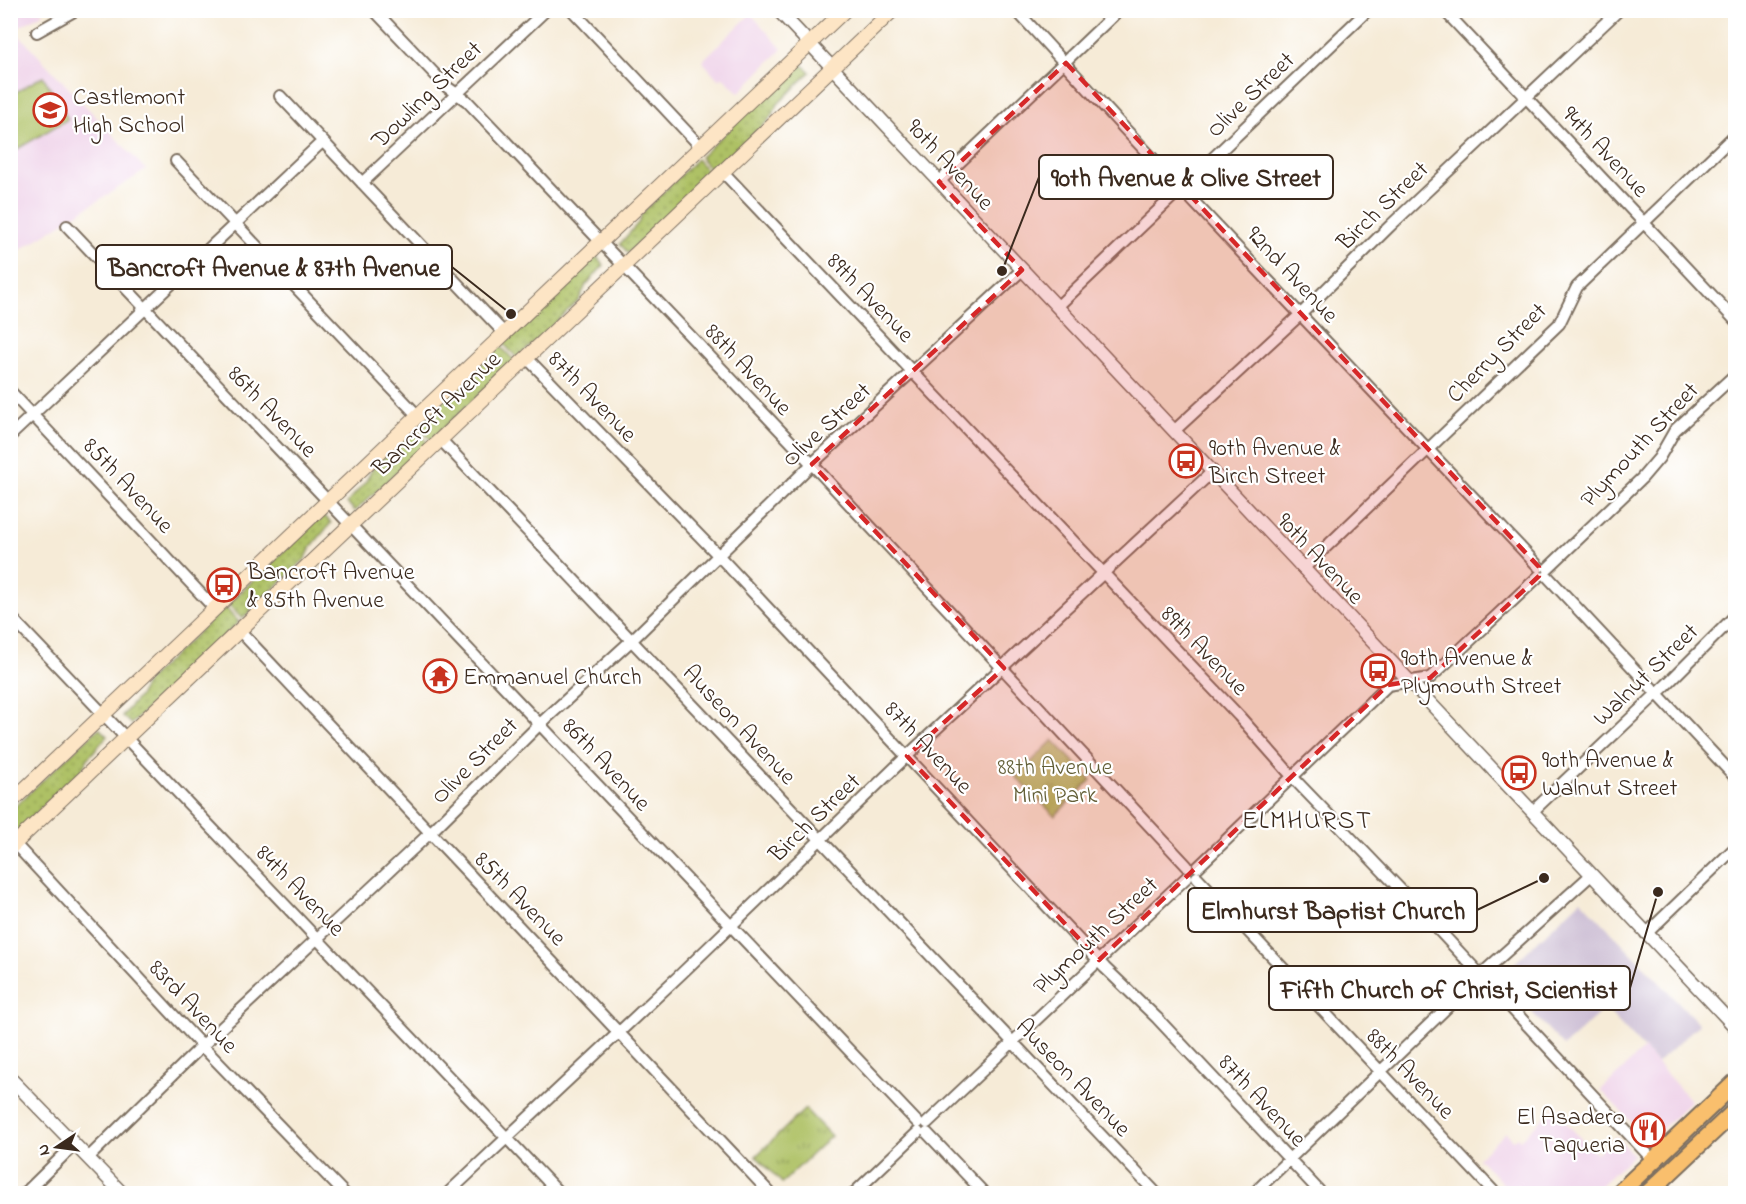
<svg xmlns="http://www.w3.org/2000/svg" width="1746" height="1204" font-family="'Indie Flower',sans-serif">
  <defs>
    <pattern id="grass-dots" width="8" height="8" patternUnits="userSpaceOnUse" patternTransform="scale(1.5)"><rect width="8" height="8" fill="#aec165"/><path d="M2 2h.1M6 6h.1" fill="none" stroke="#8f9d53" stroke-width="1.8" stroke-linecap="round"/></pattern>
    <pattern id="park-tufts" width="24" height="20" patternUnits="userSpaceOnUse" patternTransform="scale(1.5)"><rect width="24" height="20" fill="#aec165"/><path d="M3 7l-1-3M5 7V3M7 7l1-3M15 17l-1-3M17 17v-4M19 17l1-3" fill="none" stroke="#8f9d53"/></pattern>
  </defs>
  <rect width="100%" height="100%" fill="#fff"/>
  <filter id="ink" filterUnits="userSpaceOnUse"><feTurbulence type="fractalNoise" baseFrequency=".0167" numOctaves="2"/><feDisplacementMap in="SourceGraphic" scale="12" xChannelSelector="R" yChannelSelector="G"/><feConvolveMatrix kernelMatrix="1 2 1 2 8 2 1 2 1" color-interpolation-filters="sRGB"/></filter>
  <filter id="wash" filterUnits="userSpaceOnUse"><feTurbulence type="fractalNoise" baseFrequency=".008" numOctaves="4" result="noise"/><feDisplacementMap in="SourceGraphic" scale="24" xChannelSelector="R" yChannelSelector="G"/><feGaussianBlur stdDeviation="1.35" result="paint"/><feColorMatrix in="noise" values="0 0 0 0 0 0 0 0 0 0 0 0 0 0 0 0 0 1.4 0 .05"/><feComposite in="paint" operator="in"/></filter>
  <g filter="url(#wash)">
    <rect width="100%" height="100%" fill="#f6ebd7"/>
    <path fill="#eed0e8" d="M11,11H41L44,13L14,30L146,170L11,256Z
      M751,14L782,49L739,93L723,77L719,80L702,61Z
      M1644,1049L1691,1101L1649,1141L1601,1090Z
      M1553,1109L1596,1154L1616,1136L1633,1155L1592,1193H1512L1478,1158L1506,1132L1513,1140L1517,1137L1520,1140Z"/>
    <path fill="#ccbed4" d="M1581,900L1699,1024L1657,1063L1605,1008L1564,1046L1499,978Z"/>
    <path fill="url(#grass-dots)" stroke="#747642" stroke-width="1.5" d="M800,62L810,72L778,104L768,121L713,172L700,157Z
      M697,159L711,175L628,253L620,244L639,222L642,213Z
      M596,256L604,265L586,285L579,300L517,358L503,343Z
      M500,346L515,361L431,440L417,425Z
      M414,428L428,443L355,511L347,503L366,481L373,467Z
      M323,514L331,523L311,547L306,558L242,619L228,604Z
      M225,607L239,622L131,724L122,716L140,695L148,680Z
      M99,728L107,736L89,757L81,771L17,832L11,825V810Z"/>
    <path fill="url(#park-tufts)" stroke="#747642" stroke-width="1.5" d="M1053,740L1091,780L1055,816L1016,777Z
      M805,1109L831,1136L782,1183L756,1156Z"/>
    <path fill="#aec165" stroke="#747642" stroke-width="1.5" d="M43,76L68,119L11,153V95Z"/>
  </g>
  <g filter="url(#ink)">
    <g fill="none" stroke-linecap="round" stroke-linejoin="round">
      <g stroke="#7c6e5f" stroke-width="14">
        <path id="minor" d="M374,10L447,87L467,101L812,464L1187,866
          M572,10L701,147
          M1016,10L1124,128L1539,567
          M1444,10L1736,321
          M37,32L76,10
          M280,96L505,334
          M176,161L418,416
          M723,172L1239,716L1298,783L1421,911L1653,1160
          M939,182L1119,10
          M362,183L546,10
          M67,226L918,1123
          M1057,307L1368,10
          M527,358L718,555L1105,968L1157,1018L1322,1194
          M10,391L215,609
          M1174,431L1301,314L1391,225L1619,10
          M10,436L322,142
          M441,440L1157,1194
          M1548,568L1642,478L1659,458L1675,430L1736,374
          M1303,569L1559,324L1577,287L1736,134
          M1547,576L1736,778
          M10,616L560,1194
          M240,631L771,1194
          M1532,812L1666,685L1736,615
          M15,844L202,1046L345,1194
          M1198,867L1388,685L1430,678L1539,576
          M1197,877L1496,1194
          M1646,934L1736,847
          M927,1123L1187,877
          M927,1133L985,1194
          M88,1158L202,1046L430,833L540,724L633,639L812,464L1022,270
          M24,1194L75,1144
          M447,1194L681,974L907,756L1212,472
          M853,1194L918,1132
          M1253,1194L1486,970L1591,875"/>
      </g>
      <g stroke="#7c6e5f" stroke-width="15">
        <path id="tertiary" d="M778,10L1736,1028
          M10,1078L123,1194"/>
      </g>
      <g stroke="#7c6e5f" stroke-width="16">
        <path id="secondary" d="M10,803L845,10
          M10,848L893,10"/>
      </g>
      <g stroke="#7c6e5f" stroke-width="20">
        <path id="primary" d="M1618,1194L1736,1082
          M1647,1194L1736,1110"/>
      </g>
      <use href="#minor" stroke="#fff" stroke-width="10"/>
      <use href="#tertiary" stroke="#fff" stroke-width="12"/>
      <use href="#secondary" stroke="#fde5c5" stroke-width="14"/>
      <use href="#primary" stroke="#f9bf6d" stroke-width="16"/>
    </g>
  </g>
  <path fill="#d62828" fill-opacity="0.2" stroke="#d62828" stroke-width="4.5" stroke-dasharray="12 8" stroke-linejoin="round" d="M1066,63L1539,567V576L1430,678L1388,685L1099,960L907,756L1004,668L812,464L1022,270L939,182Z"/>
  <defs>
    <g id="school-ring" transform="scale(1.725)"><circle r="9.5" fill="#fff" stroke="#c8321e" stroke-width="1.5"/><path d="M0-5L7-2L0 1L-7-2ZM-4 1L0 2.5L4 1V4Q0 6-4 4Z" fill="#c8321e"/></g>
    <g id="bus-ring" transform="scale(1.725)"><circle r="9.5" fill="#fff" stroke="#c8321e" stroke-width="1.5"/><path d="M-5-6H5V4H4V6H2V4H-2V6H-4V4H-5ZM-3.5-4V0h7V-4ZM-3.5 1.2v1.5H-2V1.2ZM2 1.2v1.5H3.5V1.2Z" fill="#c8321e"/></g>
    <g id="temple-ring" transform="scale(1.725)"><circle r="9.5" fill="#fff" stroke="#c8321e" stroke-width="1.5"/><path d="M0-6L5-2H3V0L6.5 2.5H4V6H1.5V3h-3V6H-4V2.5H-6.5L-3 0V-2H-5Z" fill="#c8321e"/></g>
    <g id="restaurant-ring" transform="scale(1.725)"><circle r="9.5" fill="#fff" stroke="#c8321e" stroke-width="1.5"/><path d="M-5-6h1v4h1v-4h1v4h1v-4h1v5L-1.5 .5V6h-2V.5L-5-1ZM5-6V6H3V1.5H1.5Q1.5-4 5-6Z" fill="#c8321e"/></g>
  </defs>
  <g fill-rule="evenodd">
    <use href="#school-ring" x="50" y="110"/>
    <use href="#bus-ring" x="1186" y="461"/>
    <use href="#bus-ring" x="224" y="585"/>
    <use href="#bus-ring" x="1378" y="671"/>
    <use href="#temple-ring" x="440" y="676"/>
    <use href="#bus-ring" x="1519" y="773"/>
    <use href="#restaurant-ring" x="1648" y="1130"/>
  </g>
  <g text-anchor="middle" stroke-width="4.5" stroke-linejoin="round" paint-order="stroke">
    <g font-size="24" fill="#3b2a1e" stroke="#fff">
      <text transform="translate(426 94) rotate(-44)" y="8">Dowling Street</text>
      <text transform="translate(1250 94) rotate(-44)" y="8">Olive Street</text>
      <text transform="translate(1606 151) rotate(47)" y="8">94th Avenue</text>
      <text transform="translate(951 164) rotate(47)" y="8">90th Avenue</text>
      <text transform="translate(1382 205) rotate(-44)" y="8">Birch Street</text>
      <text transform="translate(1293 274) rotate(47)" y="8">92nd Avenue</text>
      <text transform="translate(871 297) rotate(46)" y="8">89th Avenue</text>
      <text transform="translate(1496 352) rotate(-45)" y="8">Cherry Street</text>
      <text transform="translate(749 369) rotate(47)" y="8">88th Avenue</text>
      <text transform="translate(593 396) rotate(46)" y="8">87th Avenue</text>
      <text transform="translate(273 411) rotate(46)" y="8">86th Avenue</text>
      <text transform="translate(436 413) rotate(-44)" y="8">Bancroft Avenue</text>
      <text transform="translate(826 424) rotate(-43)" y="8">Olive Street</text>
      <text transform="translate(1639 444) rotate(-47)" y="8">Plymouth Street</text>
      <text transform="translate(129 485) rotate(47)" y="8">85th Avenue</text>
      <text transform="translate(1321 558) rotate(47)" y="8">90th Avenue</text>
      <text transform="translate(1205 650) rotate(46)" y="8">89th Avenue</text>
      <text transform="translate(1645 674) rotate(-44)" y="8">Walnut Street</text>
      <text transform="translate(740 724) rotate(47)" y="8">Auseon Avenue</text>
      <text transform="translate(929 747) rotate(47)" y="8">87th Avenue</text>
      <text transform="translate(474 760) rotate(-45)" y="8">Olive Street</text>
      <text transform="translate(607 764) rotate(47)" y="8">86th Avenue</text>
      <text transform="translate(814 817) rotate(-44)" y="8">Birch Street</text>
      <text transform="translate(301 890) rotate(46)" y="8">84th Avenue</text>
      <text transform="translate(521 898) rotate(46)" y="8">85th Avenue</text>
      <text transform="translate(1095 935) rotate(-43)" y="8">Plymouth Street</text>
      <text transform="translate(194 1006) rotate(47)" y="8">83rd Avenue</text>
      <text transform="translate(1411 1073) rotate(46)" y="8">88th Avenue</text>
      <text transform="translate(1074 1077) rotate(46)" y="8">Auseon Avenue</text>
      <text transform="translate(1263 1100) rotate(47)" y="8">87th Avenue</text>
    </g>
    <g font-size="24" fill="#3b2a1e" stroke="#fff" text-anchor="start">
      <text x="73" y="104">Castlemont<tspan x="73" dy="28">High School</tspan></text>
      <text x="1209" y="455">90th Avenue &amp;<tspan x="1209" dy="28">Birch Street</tspan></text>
      <text x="247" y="579">Bancroft Avenue<tspan x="247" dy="28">&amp; 85th Avenue</tspan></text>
      <text x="1401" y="665">90th Avenue &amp;<tspan x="1401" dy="28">Plymouth Street</tspan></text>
      <text x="463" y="684">Emmanuel Church</text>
      <text x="1542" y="767">90th Avenue &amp;<tspan x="1542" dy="28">Walnut Street</tspan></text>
      <text x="1625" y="1124" text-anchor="end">El Asadero<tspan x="1625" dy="28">Taqueria</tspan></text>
    </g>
    <g font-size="24" fill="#635f37" stroke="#fff">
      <text x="1055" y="774">88th Avenue<tspan x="1055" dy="28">Mini Park</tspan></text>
    </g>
    <g font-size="26" letter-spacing="1.5" fill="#3b2a1e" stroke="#fff">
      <text x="1307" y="828">ELMHURST</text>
    </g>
  </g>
  <path fill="none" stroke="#3b2a1e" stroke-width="2" d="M1002 271L1039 177M511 314L452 267M1544 878L1477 910M1658 892L1630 988"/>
  <g fill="#3b2a1e" stroke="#fff" stroke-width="2">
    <circle cx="1002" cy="271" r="6"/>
    <circle cx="511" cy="314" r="6"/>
    <circle cx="1544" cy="878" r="6"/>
    <circle cx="1658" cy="892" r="6"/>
  </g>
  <g fill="#fff" stroke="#3b2a1e" stroke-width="2">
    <rect x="1039" y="155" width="294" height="44" rx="6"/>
    <rect x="96" y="245" width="356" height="44" rx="6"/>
    <rect x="1188" y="888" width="289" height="44" rx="6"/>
    <rect x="1269" y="966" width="361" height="44" rx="6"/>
  </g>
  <g font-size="26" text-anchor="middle" font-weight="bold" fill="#3b2a1e">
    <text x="1186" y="186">90th Avenue &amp; Olive Street</text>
    <text x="274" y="276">Bancroft Avenue &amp; 87th Avenue</text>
    <text x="1333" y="919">Elmhurst Baptist Church</text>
    <text x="1449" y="998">Fifth Church of Christ, Scientist</text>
  </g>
  <rect width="1746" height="1204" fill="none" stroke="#fff" stroke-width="36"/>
  <g transform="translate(57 1147) rotate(257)" stroke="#ffffff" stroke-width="4.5" paint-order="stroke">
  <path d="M0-4.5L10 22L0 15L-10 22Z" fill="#3b2a1e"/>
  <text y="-9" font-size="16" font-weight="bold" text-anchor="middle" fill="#3b2a1e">N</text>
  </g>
</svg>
